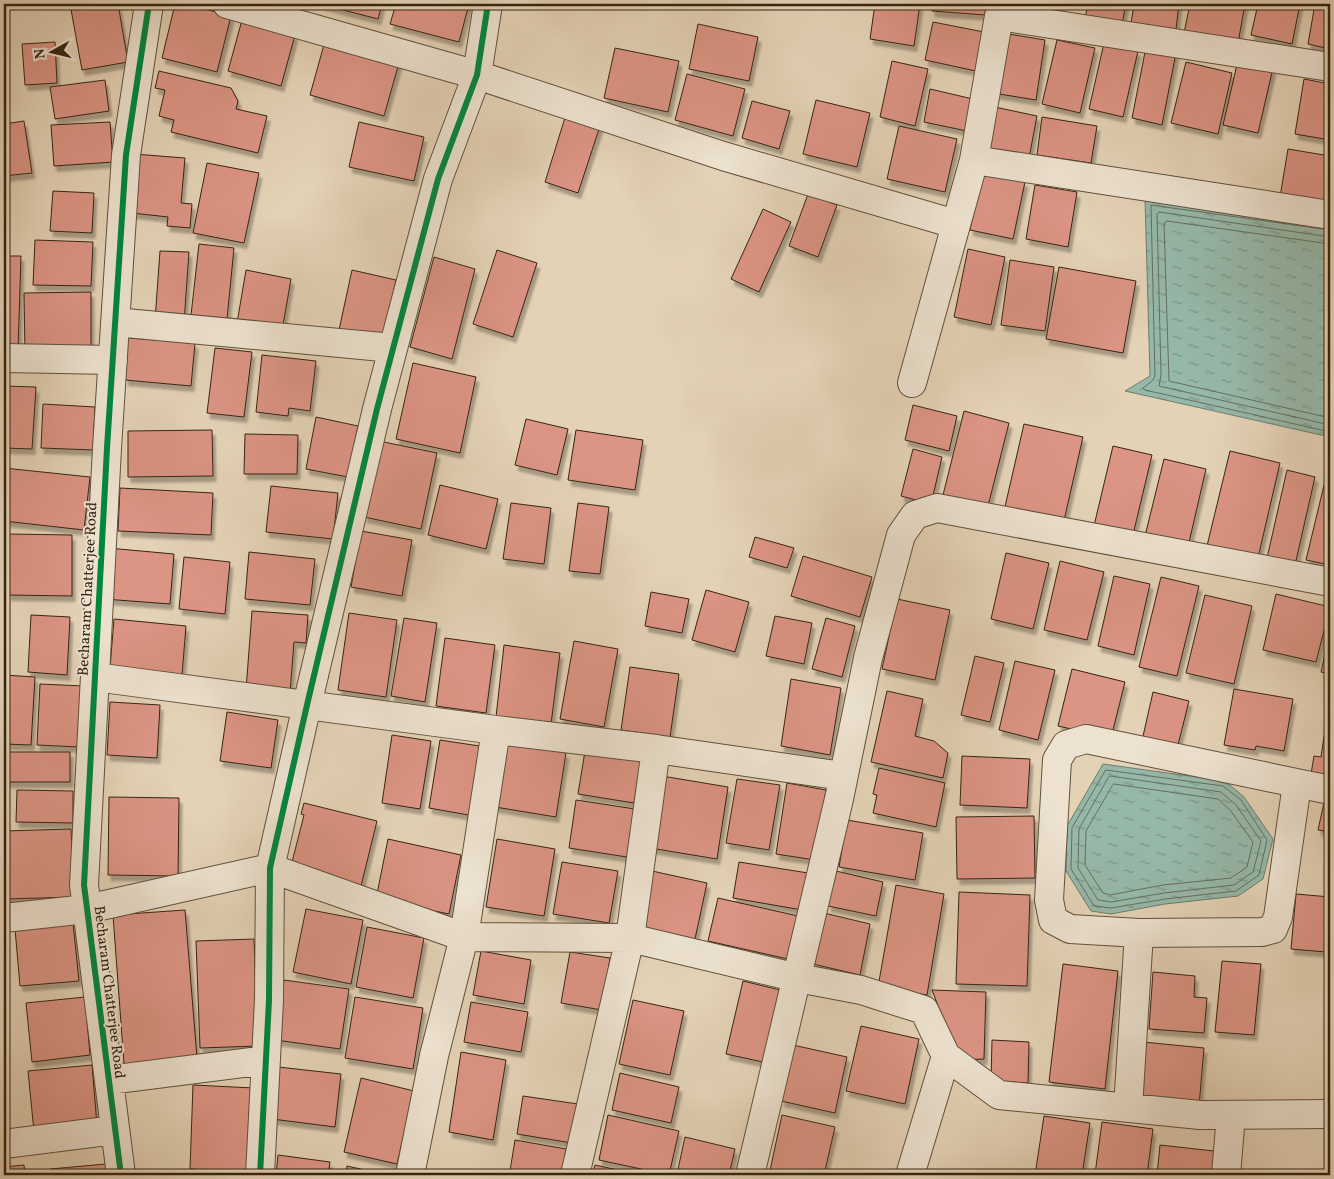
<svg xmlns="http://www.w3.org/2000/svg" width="1334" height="1179" font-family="Vollkorn,serif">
  <defs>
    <pattern id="water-ripples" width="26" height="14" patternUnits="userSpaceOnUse" patternTransform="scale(1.25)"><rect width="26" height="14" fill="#96b8a9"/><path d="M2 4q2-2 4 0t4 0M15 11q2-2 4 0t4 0" fill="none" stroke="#7b9588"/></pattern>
    <filter id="shadow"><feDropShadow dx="3" dy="5.5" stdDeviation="1" flood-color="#0004"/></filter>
  </defs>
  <rect width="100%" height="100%" fill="#e4d2b6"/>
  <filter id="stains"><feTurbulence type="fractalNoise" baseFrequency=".004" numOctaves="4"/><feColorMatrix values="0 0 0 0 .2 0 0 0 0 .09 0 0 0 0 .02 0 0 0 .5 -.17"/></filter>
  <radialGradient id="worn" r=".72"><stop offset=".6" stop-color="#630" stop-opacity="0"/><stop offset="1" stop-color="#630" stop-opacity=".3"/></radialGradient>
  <path fill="url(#water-ripples)" stroke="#6f7d6d" d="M1145,198L1330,226V437L1125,391L1150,376Z
    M1103,764L1225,781L1244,797L1273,839L1263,879L1238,896L1165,904L1111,914L1091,911L1066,871L1067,826Z"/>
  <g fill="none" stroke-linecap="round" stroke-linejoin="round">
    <path stroke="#666e5e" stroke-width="1" d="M1330,230L1151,205L1155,376L1153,380L1143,388L1145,390L1330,432
      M1330,237L1159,212L1157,214L1161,375L1159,386L1330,425
      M1330,244L1167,221L1164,223L1169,381L1330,418
      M1106,770L1223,786L1241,800L1267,840L1259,875L1236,891L1165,899L1111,908L1094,906L1071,869L1072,828Z
      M1110,776L1221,792L1236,805L1261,841L1253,872L1234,885L1164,893L1111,902L1098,900L1078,868L1079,829L1108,778Z
      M1114,784L1218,799L1230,810L1253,842L1247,867L1231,878L1163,885L1110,895L1103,893L1085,865L1086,831L1112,786Z"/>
  </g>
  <path fill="#dc9484" stroke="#352412" filter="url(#shadow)" d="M70,4H118L128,62L82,70Z
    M175,4H186L231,16L217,72L162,58Z
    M320,4H382L378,19Z
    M396,4H469L459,42L390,24Z
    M875,4H920L914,46L870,39Z
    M932,4H986L985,15L932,11Z
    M1015,4H1061L1058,19L1013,10Z
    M1088,4H1126L1122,24L1085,18Z
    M1134,4H1179L1176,29L1131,23Z
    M1190,4H1245L1238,43L1184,33Z
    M1258,4H1300L1292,44L1251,35Z
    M1315,4H1330V49L1308,44Z
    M242,20L295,35L281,86L228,71Z
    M933,22L984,32L976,71L925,60Z
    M698,24L758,37L749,81L689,69Z
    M1003,33L1045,40L1036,100L993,93Z
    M1057,40L1095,48L1080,113L1042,104Z
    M325,41L399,63L384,116L310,95Z
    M55,42L57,83L25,85L22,44Z
    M1104,43L1138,51L1123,117L1089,109Z
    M1146,47L1176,53L1162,125L1132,118Z
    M615,48L679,61L668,112L604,98Z
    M1238,60L1273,68L1258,133L1223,125Z
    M892,61L928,69L915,126L880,117Z
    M1186,62L1232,73L1218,134L1171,123Z
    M159,71L231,88L238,101L236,109L267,116L258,153L171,132L174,120L159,116L165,90L155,88Z
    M687,74L745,89L733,136L675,120Z
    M1304,79L1330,84V140L1295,134Z
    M105,80L109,111L55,119L50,87Z
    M930,89L973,99L967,131L924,122Z
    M816,100L870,113L857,167L803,154Z
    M752,101L790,111L779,149L742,138Z
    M990,106L1037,116L1029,158L981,149Z
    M568,108L602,120L578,193L545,182Z
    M1042,117L1097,126L1091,163L1037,155Z
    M24,121L32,173L4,176V124Z
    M110,122L113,162L54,166L51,125Z
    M359,122L424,137L414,181L349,167Z
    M899,126L957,139L945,192L887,179Z
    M1288,149L1330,156L1329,205L1280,197Z
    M134,154L185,158L181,203L192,204L190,228L167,226L168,217L132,213Z
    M207,163L259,173L244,243L193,233Z
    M982,173L1025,182L1013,239L970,230Z
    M1035,185L1077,192L1068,247L1026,239Z
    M53,191L94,193L92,233L50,231Z
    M808,194L837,205L818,257L789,246Z
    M763,209L791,222L759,292L731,279Z
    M35,240L93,242L91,286L33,285Z
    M199,244L234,248L227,319L191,315Z
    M968,249L1005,257L991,325L954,317Z
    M497,250L537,263L513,337L473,324Z
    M160,251L189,252L184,323L155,320Z
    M4,256H21L18,350L4,349Z
    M434,257L475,269L452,359L410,347Z
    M1010,260L1054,267L1045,331L1001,325Z
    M1059,267L1136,281L1123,353L1046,339Z
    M246,270L291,279L282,331L237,323Z
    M352,270L396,280L383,340L339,330Z
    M91,292V354L25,355L24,293Z
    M128,338L195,343L191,386L125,380Z
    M215,348L252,352L244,417L207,413Z
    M262,355L316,361L310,411L289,408L288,416L256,412Z
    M413,363L476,377L460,453L396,439Z
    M4,386L36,387L32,449L4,448Z
    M43,404L95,407L93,450L41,448Z
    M913,405L957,416L949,451L905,440Z
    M964,411L1009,423L987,510L942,499Z
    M316,417L358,426L348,477L306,469Z
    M526,419L568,429L557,475L515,465Z
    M1024,424L1083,437L1063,525L1004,511Z
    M212,430L213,476L128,477V431Z
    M576,430L643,440L635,490L568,480Z
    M245,434L298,435L297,474H244Z
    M379,441L437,453L421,529L364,517Z
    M1113,446L1152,455L1132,539L1093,530Z
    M913,449L942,457L931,504L901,496Z
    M1230,451L1280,463L1257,562L1206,550Z
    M1164,459L1206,469L1187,551L1144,540Z
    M4,468L90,477L84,530L4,521Z
    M1287,470L1315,477L1295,565L1267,558Z
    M1326,477L1330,478V565L1306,560Z
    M440,485L498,499L486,549L428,535Z
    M271,486L338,493L333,539L266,532Z
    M120,488L213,493L211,535L118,531Z
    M511,503L551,508L544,564L503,559Z
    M578,503L609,507L600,574L569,571Z
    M361,531L412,540L402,596L351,587Z
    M8,534L72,535V596L8,595Z
    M755,537L794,548L787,568L749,557Z
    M108,548L174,554L170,604L104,599Z
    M249,552L315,559L310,605L245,599Z
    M1006,553L1049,563L1033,629L991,619Z
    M803,556L872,577L860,617L791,596Z
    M184,557L230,562L225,614L179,609Z
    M1060,561L1104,572L1087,640L1044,630Z
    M1114,576L1150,584L1134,655L1098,646Z
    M1161,577L1199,586L1177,676L1139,667Z
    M706,590L749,602L735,652L692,640Z
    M651,592L689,599L682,633L645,626Z
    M1276,594L1330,607L1316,662L1263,650Z
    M1205,595L1252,606L1234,684L1186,673Z
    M897,599L950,610L935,680L882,669Z
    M252,611L308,615L306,643L294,642L290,693L246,690Z
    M349,613L397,620L386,697L338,690Z
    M31,615L70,617L67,675L28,672Z
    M775,616L812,623L804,664L766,656Z
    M404,618L437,623L425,702L391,696Z
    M826,618L855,626L842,677L812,669Z
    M114,619L186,626L182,675L110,668Z
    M1330,630V674L1321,672Z
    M445,638L495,645L486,713L436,706Z
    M574,641L618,649L604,727L560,719Z
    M504,645L560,653L551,724L496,717Z
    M975,656L1004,663L990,722L961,715Z
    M1015,661L1055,670L1038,740L999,730Z
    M630,667L679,674L670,737L621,730Z
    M1072,669L1125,682L1111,738L1058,726Z
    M4,675L35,677L31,745L4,744Z
    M791,679L841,688L830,755L781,746Z
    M40,684L84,686L80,747L37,745Z
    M1234,689L1293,699L1284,751L1256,746L1255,750L1224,745Z
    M887,691L923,699L915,736L934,741L948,753L943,778L871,762Z
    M1153,692L1189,701L1176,753L1141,745Z
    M110,702L160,705L157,758L107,755Z
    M227,712L278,720L271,768L220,761Z
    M1325,730H1330V783L1310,780L1314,756L1321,757Z
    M392,735L431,741L420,809L382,803Z
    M440,740L486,747L474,816L429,808Z
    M505,743L566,753L556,817L495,807Z
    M585,751L641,760L634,803L578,794Z
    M4,752H70V782H4Z
    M962,756L1030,759L1027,808L960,805Z
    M879,768L945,783L936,827L873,813L877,795L873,794Z
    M662,776L728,787L717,859L650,848Z
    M737,779L780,785L769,850L726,843Z
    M787,783L826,790L815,860L776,854Z
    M17,790L73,791V823L16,822Z
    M109,797L179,798L178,876L108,875Z
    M1325,798L1330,799V832L1318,830Z
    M576,800L635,809L627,857L569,848Z
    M304,803L377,821L361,886L291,866L304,815L301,814Z
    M1034,816L1035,878L957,879L956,817Z
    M847,820L923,833L915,880L839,867Z
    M71,829L74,897L5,899L4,831Z
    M388,839L461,855L449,914L376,899Z
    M497,839L555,849L544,916L486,907Z
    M562,862L618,871L609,923L553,914Z
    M739,862L808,873L802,910L733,898Z
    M652,871L707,883L695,939L640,927Z
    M836,871L883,882L876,916L828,906Z
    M896,885L944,894L927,995L878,987Z
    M959,892L1030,895L1027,986L956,984Z
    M1296,894L1330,897L1326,952L1291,949Z
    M718,898L798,916L788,959L708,941Z
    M306,909L363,920L351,984L293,972Z
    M185,910L197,1058L124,1064L113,915Z
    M824,913L870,924L860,975L813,964Z
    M73,923L79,981L20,986L15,929Z
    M367,927L424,938L413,998L356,987Z
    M254,939L258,1046L200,1048L196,941Z
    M481,951L531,960L524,1004L473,995Z
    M570,952L610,958L602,1010L561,1003Z
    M1222,961L1261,964L1254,1035L1215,1032Z
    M1063,964L1118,971L1105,1089L1049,1082Z
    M1153,972L1195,976L1194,997L1207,998L1204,1033L1149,1029Z
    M284,980L349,989L340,1049L276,1040Z
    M743,981L780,990L763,1062L726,1054Z
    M932,990L986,992L984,1059L959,1060Z
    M85,997L90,1055L32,1062L26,1003Z
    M355,997L423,1008L413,1069L345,1058Z
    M633,1000L684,1011L670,1075L619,1064Z
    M471,1002L528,1012L521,1052L464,1042Z
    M861,1026L919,1039L905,1104L846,1091Z
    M992,1040L1029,1042L1028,1083L991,1081Z
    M1143,1042L1204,1048L1199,1106L1138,1100Z
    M793,1045L847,1057L835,1113L781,1101Z
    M461,1052L506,1060L493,1140L449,1132Z
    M92,1065L97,1126L34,1132L28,1071Z
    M278,1067L341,1074L335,1127L272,1119Z
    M620,1073L679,1087L671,1123L612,1110Z
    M361,1078L414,1091L397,1164L344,1152Z
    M193,1085L254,1088L251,1172L190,1169Z
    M523,1096L578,1104L572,1143L517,1134Z
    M608,1115L679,1131L669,1175L599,1160Z
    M782,1115L835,1127L824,1175H769Z
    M1044,1116L1090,1123L1082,1175H1035Z
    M1102,1122L1153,1129L1147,1175L1095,1174Z
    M685,1137L735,1149L729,1175H705L678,1169Z
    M515,1140L566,1149L562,1175H535L510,1171Z
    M1160,1145L1223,1152L1221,1175H1157Z
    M278,1155L330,1162L328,1175H276Z
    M106,1164L107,1175H51L50,1169Z
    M24,1165L25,1175H4V1167Z
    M595,1165L641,1175H592Z
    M347,1166L387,1175H346Z"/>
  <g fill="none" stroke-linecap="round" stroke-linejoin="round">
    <g stroke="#61503b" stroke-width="30">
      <path id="minor" d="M227,4L477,75L723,156L955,224
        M974,160L999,16L1330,67
        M115,322L393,348
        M4,358L113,360
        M912,383L974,160L1330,215
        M95,677L496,730L656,749L630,938L575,1175
        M656,749L843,776
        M1297,784L1278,917L1273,929L1262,932L1139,933L1070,929L1053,920L1049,900L1057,760L1066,745L1086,739L1330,790
        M4,918L87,909L270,868L464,937L496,730
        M109,1080L266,1060
        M1128,1108L1139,933
        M4,1144L115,1130
        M121,1175L84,885L107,448L126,155L149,4
        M260,1175L269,1000L270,868L307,705L377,409L438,179L477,75L488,4
        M410,1175L434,1056L464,937L630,938L798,978L861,990L924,1010L946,1056
        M750,1175L839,799L868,658L901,535L915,515L937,508L1330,582
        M910,1175L946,1056L999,1095L1200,1115L1330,1114
        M1226,1175L1231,1115"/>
    </g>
    <use href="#minor" stroke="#ede2d0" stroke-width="28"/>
    <g stroke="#ede2d0" stroke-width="9">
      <path id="cycleway" d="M121,1175L84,885L107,448L126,155L149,4
        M260,1175L269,1000L270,868L307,705L377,409L438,179L477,75L488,4"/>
    </g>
    <use href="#cycleway" stroke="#00873e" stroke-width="6"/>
  </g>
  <g text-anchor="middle" stroke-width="4" stroke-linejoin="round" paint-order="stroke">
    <g font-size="15" fill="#352412" stroke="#ede2d0">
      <text transform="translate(87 589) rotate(-87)" y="5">Becharam Chatterjee Road</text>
      <text transform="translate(110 992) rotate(83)" y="5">Becharam Chatterjee Road</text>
    </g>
  </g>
  <rect width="1334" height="1179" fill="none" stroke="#e4d2b6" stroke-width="20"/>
  <rect x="5" y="5" width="1324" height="1169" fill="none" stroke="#352412" stroke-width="2.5"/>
  <rect x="10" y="10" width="1314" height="1159" fill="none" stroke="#352412"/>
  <g transform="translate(52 52) rotate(262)" stroke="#ede2d0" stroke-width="4" paint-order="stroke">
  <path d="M0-4L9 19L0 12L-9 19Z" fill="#352412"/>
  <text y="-8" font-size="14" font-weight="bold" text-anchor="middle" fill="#352412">N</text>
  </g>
  <rect width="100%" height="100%" filter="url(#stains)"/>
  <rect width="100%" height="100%" fill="url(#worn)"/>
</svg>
